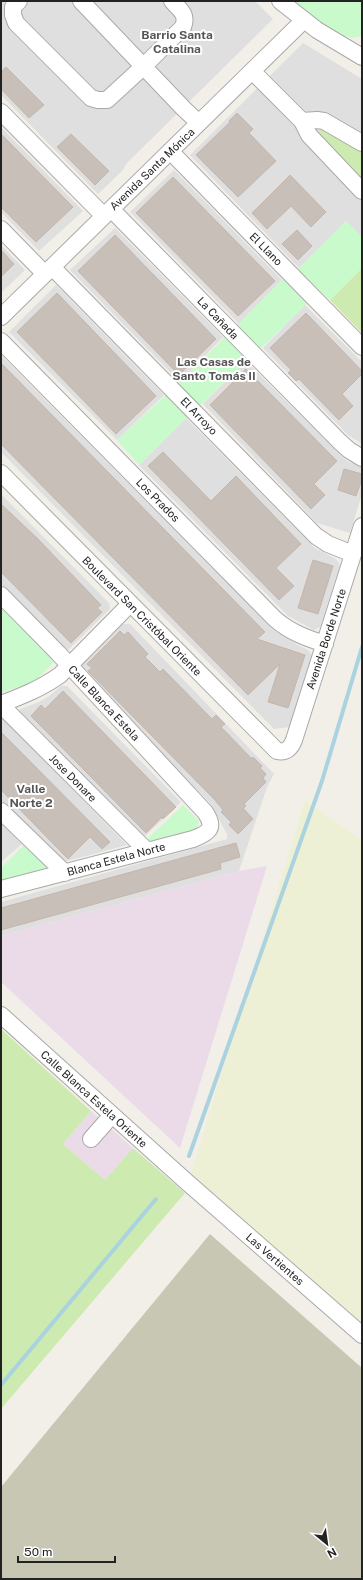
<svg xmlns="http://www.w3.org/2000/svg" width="363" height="1580" font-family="'Public Sans',sans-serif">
  <rect width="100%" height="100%" fill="#f2efe9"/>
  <path fill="#e0dfdf" d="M1,1H255L273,19L127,163L122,171L98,194L1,95Z
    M303,43L362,79V237L346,221L299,268L190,155Z
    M1,127L83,211L39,251L1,212Z
    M174,170L282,280L239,324L130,212Z
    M115,228L223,337L180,382L70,270Z
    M1,245L25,270L1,293Z
    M56,285L164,395L117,440L9,332Z
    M305,305L362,362V444L348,435L263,348Z
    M1,355L272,629L296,644L308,650L312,655L290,727L274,729L1,452Z
    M246,361L340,455L347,461L362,467V494L350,533L317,523L203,404Z
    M186,418L306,539L315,548L336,559L340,565L320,627L314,630L288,616L139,465Z
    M1,494L109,603L110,609L67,651L1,585Z
    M122,624H130L274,774L267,787L239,871L1,936V902L227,839V834L210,803L82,673V665Z
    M61,686H67L181,802L140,841L19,717L20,709L39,702L48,697Z
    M1,717L127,845L60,863L1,803Z
    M1,823L22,844L1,862Z"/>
  <path fill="#ebdbe8" d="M267,866L180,1148L1,982V936L239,871Z
    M91,1111L133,1148L105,1180L63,1144Z"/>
  <path fill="#c7c7b4" d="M210,1234L362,1368V1579H1V1487Z"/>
  <path fill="#eef0d5" d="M305,800L362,840V1336L185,1193Z"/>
  <path fill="#cdebb0" d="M318,126L362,150V177C349,165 320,144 318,126Z
    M362,268V333L330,300Z
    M1,1029L91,1111L63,1144L105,1180L133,1148L185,1193L1,1409Z"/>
  <path fill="#c8facc" d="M289,1H362V36L354,38L338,35Z
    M346,221L362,237V268L330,300L320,291C261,350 198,405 139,465L117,440L180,382L282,280L299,268Z
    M1,608L54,662L33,683L1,692Z
    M183,805L199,821L197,829L143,843Z
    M24,845L49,869L1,882V868Z"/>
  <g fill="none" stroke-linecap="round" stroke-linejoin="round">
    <path stroke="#aad3df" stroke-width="4" d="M189,1156L322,781L362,647
      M1,1385L156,1199"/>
  </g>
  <path fill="#c7bfb8" stroke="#c4b6ab" d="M6,67L44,105L29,118L1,89V72Z
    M237,113L253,129L249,133L276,161L238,197L196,155L230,122L229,121Z
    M1,134L73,207L36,242L1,207Z
    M71,134L109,171L95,185L57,147Z
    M290,175L326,212L311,227L291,206L267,229L252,213Z
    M173,177L275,281L238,316L136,213Z
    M297,230L312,246L298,260L282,244Z
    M115,235L216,339L179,375L78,271Z
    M1,250L14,264L1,277Z
    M57,293L156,396L116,434L17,332Z
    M306,313L362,371V374L342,394L353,406L339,420L299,379L296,381L288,373L291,370L270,348Z
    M1,363L265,632L257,639L305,655L288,708L268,702L280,664L248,695L1,444Z
    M246,369L337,461L314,484L325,495L311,509L210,405Z
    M163,452L211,501L236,476L301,544L276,568L294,586L279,600L148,466Z
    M344,469L362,474V479L356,496L338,490Z
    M1,504L38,539L101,605L97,608L102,612L71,643L1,572Z
    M313,560L333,566L318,614L298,608Z
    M120,631L124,635L128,632L148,654L145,657L160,672L163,669L212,719L216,715L225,724L221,727L252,759L253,757L262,766L260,768L266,774L263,778L266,782L244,804L246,806L243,808L253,819L238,834L229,825L231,822L221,812L223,810L214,799L88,671L92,668L87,664Z
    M63,691L176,807L163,819L162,817L146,833L31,716L41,705L45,709Z
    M1,732L110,842L102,849L90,837L68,859L1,790Z
    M236,843L240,857L220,863L221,869L1,930V908Z"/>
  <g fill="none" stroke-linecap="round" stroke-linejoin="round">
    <g stroke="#a9a9a9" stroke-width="18">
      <path id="minor" d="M19,1L13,7V15L16,23L91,98L98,100H107L144,66L183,27C188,14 180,10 172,1
        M81,1L184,109L199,123
        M280,1L317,30L362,57
        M252,71L302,121L309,135L362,191
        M1,112L104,216
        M302,121L317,120L324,121L362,143
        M170,151L362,347
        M111,209L340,442L349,450L362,458
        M1,229L45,274
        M52,267L316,536L328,544L353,554
        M1,317L303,21
        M1,341L275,619C290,632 306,638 325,644
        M1,473L277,751C286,753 291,748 294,740L362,526
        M1,595L58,653L205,812C216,828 209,833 193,839L1,889
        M1,704C22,696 42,688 60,675L130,604
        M1,705L146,850
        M1,811L65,873
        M1,1015L188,1183L362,1335
        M91,1139L112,1115"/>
    </g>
    <use href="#minor" stroke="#fff" stroke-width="16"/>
  </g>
  <g text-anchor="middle" stroke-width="4" stroke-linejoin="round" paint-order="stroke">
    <g font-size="11" fill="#222" stroke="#fff">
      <text transform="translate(152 169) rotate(-44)" y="4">Avenida Santa Mónica</text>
      <text transform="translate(266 249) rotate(45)" y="4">El Llano</text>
      <text transform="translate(218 318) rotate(46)" y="4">La Cañada</text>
      <text transform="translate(199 416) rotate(46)" y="4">El Arroyo</text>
      <text transform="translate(158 500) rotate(45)" y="4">Los Prados</text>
      <text transform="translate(142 616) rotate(45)" y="4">Boulevard San Cristóbal Oriente</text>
      <text transform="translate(326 639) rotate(-72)" y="4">Avenida Borde Norte</text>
      <text transform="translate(104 703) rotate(47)" y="4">Calle Blanca Estela</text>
      <text transform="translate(73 778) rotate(45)" y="4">Jose Donare</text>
      <text transform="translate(116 859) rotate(-15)" y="4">Blanca Estela Norte</text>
      <text transform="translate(94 1099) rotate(42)" y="4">Calle Blanca Estela Oriente</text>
      <text transform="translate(275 1259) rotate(41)" y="4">Las Vertientes</text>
    </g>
    <g font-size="12" font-weight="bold" fill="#555" stroke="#fff">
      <text x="177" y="39">Barrio Santa<tspan x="177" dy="14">Catalina</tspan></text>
      <text x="214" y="366">Las Casas de<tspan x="214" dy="14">Santo Tomás II</tspan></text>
      <text x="31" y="793">Valle<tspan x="31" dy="14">Norte 2</tspan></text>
    </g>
  </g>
  <rect width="363" height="1580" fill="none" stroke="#222222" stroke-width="4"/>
  <g transform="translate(327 1544) rotate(151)" stroke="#ffffff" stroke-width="3" paint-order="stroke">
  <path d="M0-3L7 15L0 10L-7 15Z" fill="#222222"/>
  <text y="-6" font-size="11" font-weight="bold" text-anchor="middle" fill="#222222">N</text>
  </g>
  <path d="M18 1556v6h97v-6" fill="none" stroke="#222222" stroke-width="2"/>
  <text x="24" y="1556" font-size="12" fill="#222222" stroke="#ffffff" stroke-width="3" paint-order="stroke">50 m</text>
</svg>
